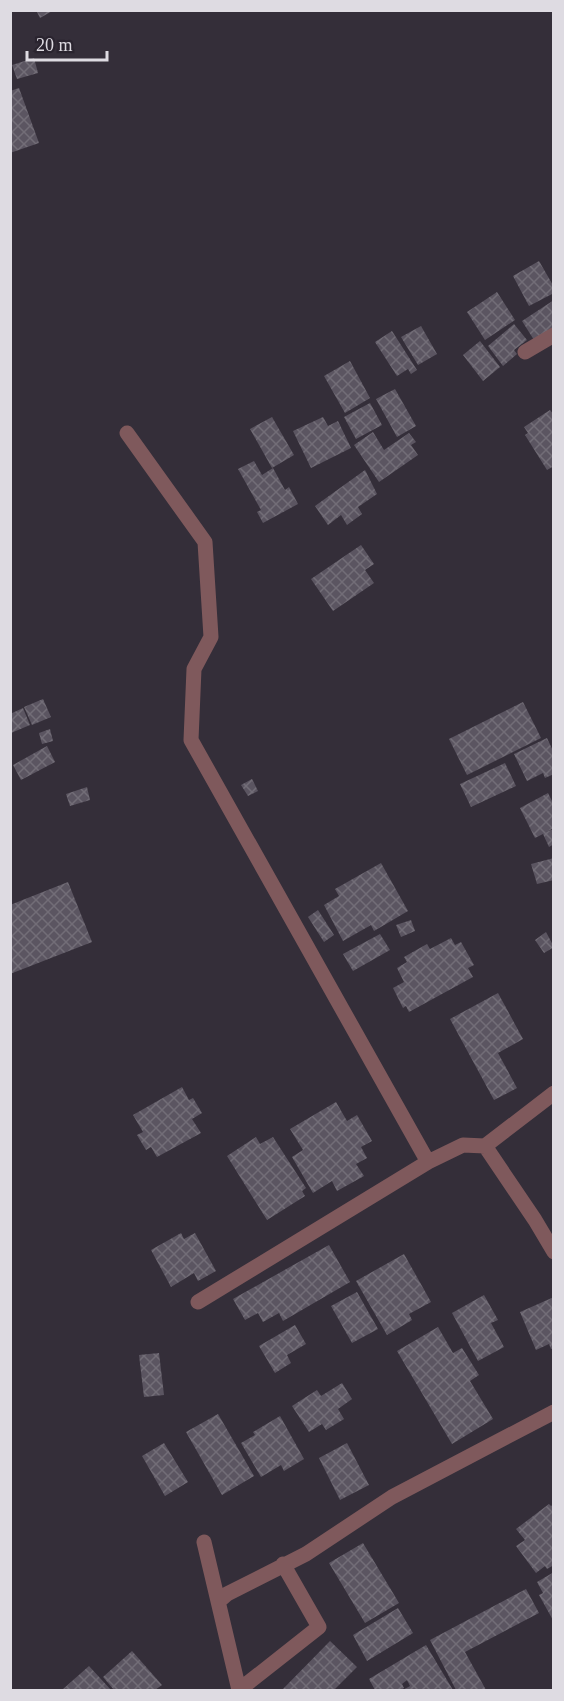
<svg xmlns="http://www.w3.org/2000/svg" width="564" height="1701" font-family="Georgia,serif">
  <defs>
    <pattern id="building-cross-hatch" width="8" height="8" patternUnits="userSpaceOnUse" patternTransform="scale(1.5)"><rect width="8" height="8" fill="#5b5561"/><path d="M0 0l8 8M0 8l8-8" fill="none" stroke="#726d77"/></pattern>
  </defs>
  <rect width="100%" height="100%" fill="#342e39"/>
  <path fill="url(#building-cross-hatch)" d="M36,10H54L40,18Z
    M34,58L38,73L17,79L12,65Z
    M19,88L39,143L10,153V91Z
    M539,261L554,287V293L529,306L513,276Z
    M497,292L515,320L485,340L467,312Z
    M554,300V327L534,340L522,321Z
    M514,324L527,340L514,350L517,354L503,366L488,346Z
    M421,326L437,354L418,365L401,337Z
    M392,331L417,370L411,374L408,369L397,376L375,342Z
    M480,341L500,367L483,381L463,355Z
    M350,361L370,398L345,413L324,376Z
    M395,389L416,426L397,437L376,399Z
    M370,403L382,425L356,439L344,417Z
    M550,410L554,415V466L547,470L525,435L528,433L524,427Z
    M272,417L294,455L272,468L250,429Z
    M323,417L328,426L338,421L351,448L311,468L293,431Z
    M373,432L384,450L409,433L416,442L411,445L418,455L379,482L354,445Z
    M254,461L262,475L273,468L285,490L289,487L298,504L263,523L257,512L261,510L238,469Z
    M365,470L377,494L358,507L362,514L347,525L341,515L328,525L315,506Z
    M361,545L374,564L365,570L374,583L333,611L311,579Z
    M43,699L51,717L32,725L24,707Z
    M523,702L541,738L467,775L449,739Z
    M23,708L30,725L11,733L10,714Z
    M50,729L53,741L42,744L39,733Z
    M547,738L554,753V774L545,778L543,773L527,781L514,754Z
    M47,746L55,762L21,780L13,765Z
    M505,763L516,786L471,807L460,784Z
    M252,779L258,791L248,796L241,785Z
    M87,787L90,800L70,806L66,794Z
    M548,793L554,805V828L546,832L554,829V844L549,847L543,834L535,838L520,808Z
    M554,858V880L537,884L531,864Z
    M381,863L408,911L374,931L371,925L343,941L324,905L339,896L335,889Z
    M68,882L92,942L10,974V905Z
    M318,910L334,935L324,942L308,917Z
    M411,920L415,931L401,937L396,925Z
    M546,932L554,947L544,953L535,940Z
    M380,934L390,950L353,971L343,954Z
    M451,938L455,945L461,942L474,965L468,968L473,977L409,1012L406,1006L403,1008L393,988L404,982L397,968L407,962L404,957L427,944L430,949Z
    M498,993L523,1039L498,1053L517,1088L494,1100L450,1019Z
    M182,1087L189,1100L193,1098L202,1113L192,1119L201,1133L157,1157L151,1147L146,1150L137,1135L143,1132L133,1115Z
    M336,1102L347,1121L357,1115L372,1141L361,1147L367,1158L356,1164L364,1176L337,1191L332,1181L313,1193L292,1157L303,1150L290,1129Z
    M256,1137L260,1144L273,1137L306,1188L302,1191L305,1196L267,1220L227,1156Z
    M181,1233L184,1239L195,1233L216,1271L198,1281L194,1273L171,1287L151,1250Z
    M329,1245L350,1282L283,1321L279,1313L263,1322L258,1313L245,1320L233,1299Z
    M404,1254L431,1302L409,1314L412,1320L387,1335L356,1281Z
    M357,1292L378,1329L352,1343L331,1306Z
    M484,1295L498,1320L491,1323L504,1347L478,1361L452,1313Z
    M554,1297V1348L551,1349L549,1344L536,1350L520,1312Z
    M295,1325L306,1344L287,1355L291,1363L275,1373L259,1346Z
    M438,1327L453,1353L462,1348L479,1375L470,1381L493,1419L452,1444L397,1351Z
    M159,1353L164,1395L144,1397L139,1355Z
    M342,1383L352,1399L338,1409L344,1419L326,1430L322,1424L309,1432L292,1406L317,1390L321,1396Z
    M218,1414L254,1476L222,1495L186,1432Z
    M280,1416L304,1459L284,1471L281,1465L261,1477L241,1443L255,1435L253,1432Z
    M164,1443L188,1482L165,1496L142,1456Z
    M347,1443L369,1485L340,1500L319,1458Z
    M549,1504L551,1506L554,1504V1565L547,1569L545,1566L536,1573L516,1546L525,1540L516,1529Z
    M363,1543L399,1603L365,1623L329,1563Z
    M554,1572V1622L539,1595L543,1593L537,1582Z
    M526,1589L539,1613L465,1652L486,1690H456L430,1640Z
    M398,1608L413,1633L367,1661L353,1635Z
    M330,1641L357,1667L334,1690H282Z
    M426,1645L453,1690H403L410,1686L407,1680L402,1684L404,1688L401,1690H375L369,1679Z
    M132,1651L162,1685L155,1690H114L103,1677Z
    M89,1666L111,1690H62Z"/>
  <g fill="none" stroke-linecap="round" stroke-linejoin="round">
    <path stroke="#7f595c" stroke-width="15" d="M525,352L554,335
      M127,433L205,542L211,637L194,669L191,740L428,1162
      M554,1093L485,1146L535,1220L554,1252
      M198,1302L428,1162L463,1145L485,1146
      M204,1542L239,1690
      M219,1601L227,1594L306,1554L392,1497L554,1412
      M239,1690L319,1627L283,1564"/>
  </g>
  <rect width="564" height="1701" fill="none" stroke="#dedbe2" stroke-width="24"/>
  <path d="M27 51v9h80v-9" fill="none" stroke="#dedbe2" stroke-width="3"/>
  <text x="36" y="51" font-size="18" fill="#dedbe2" stroke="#2a242f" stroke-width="4.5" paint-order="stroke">20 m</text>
</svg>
